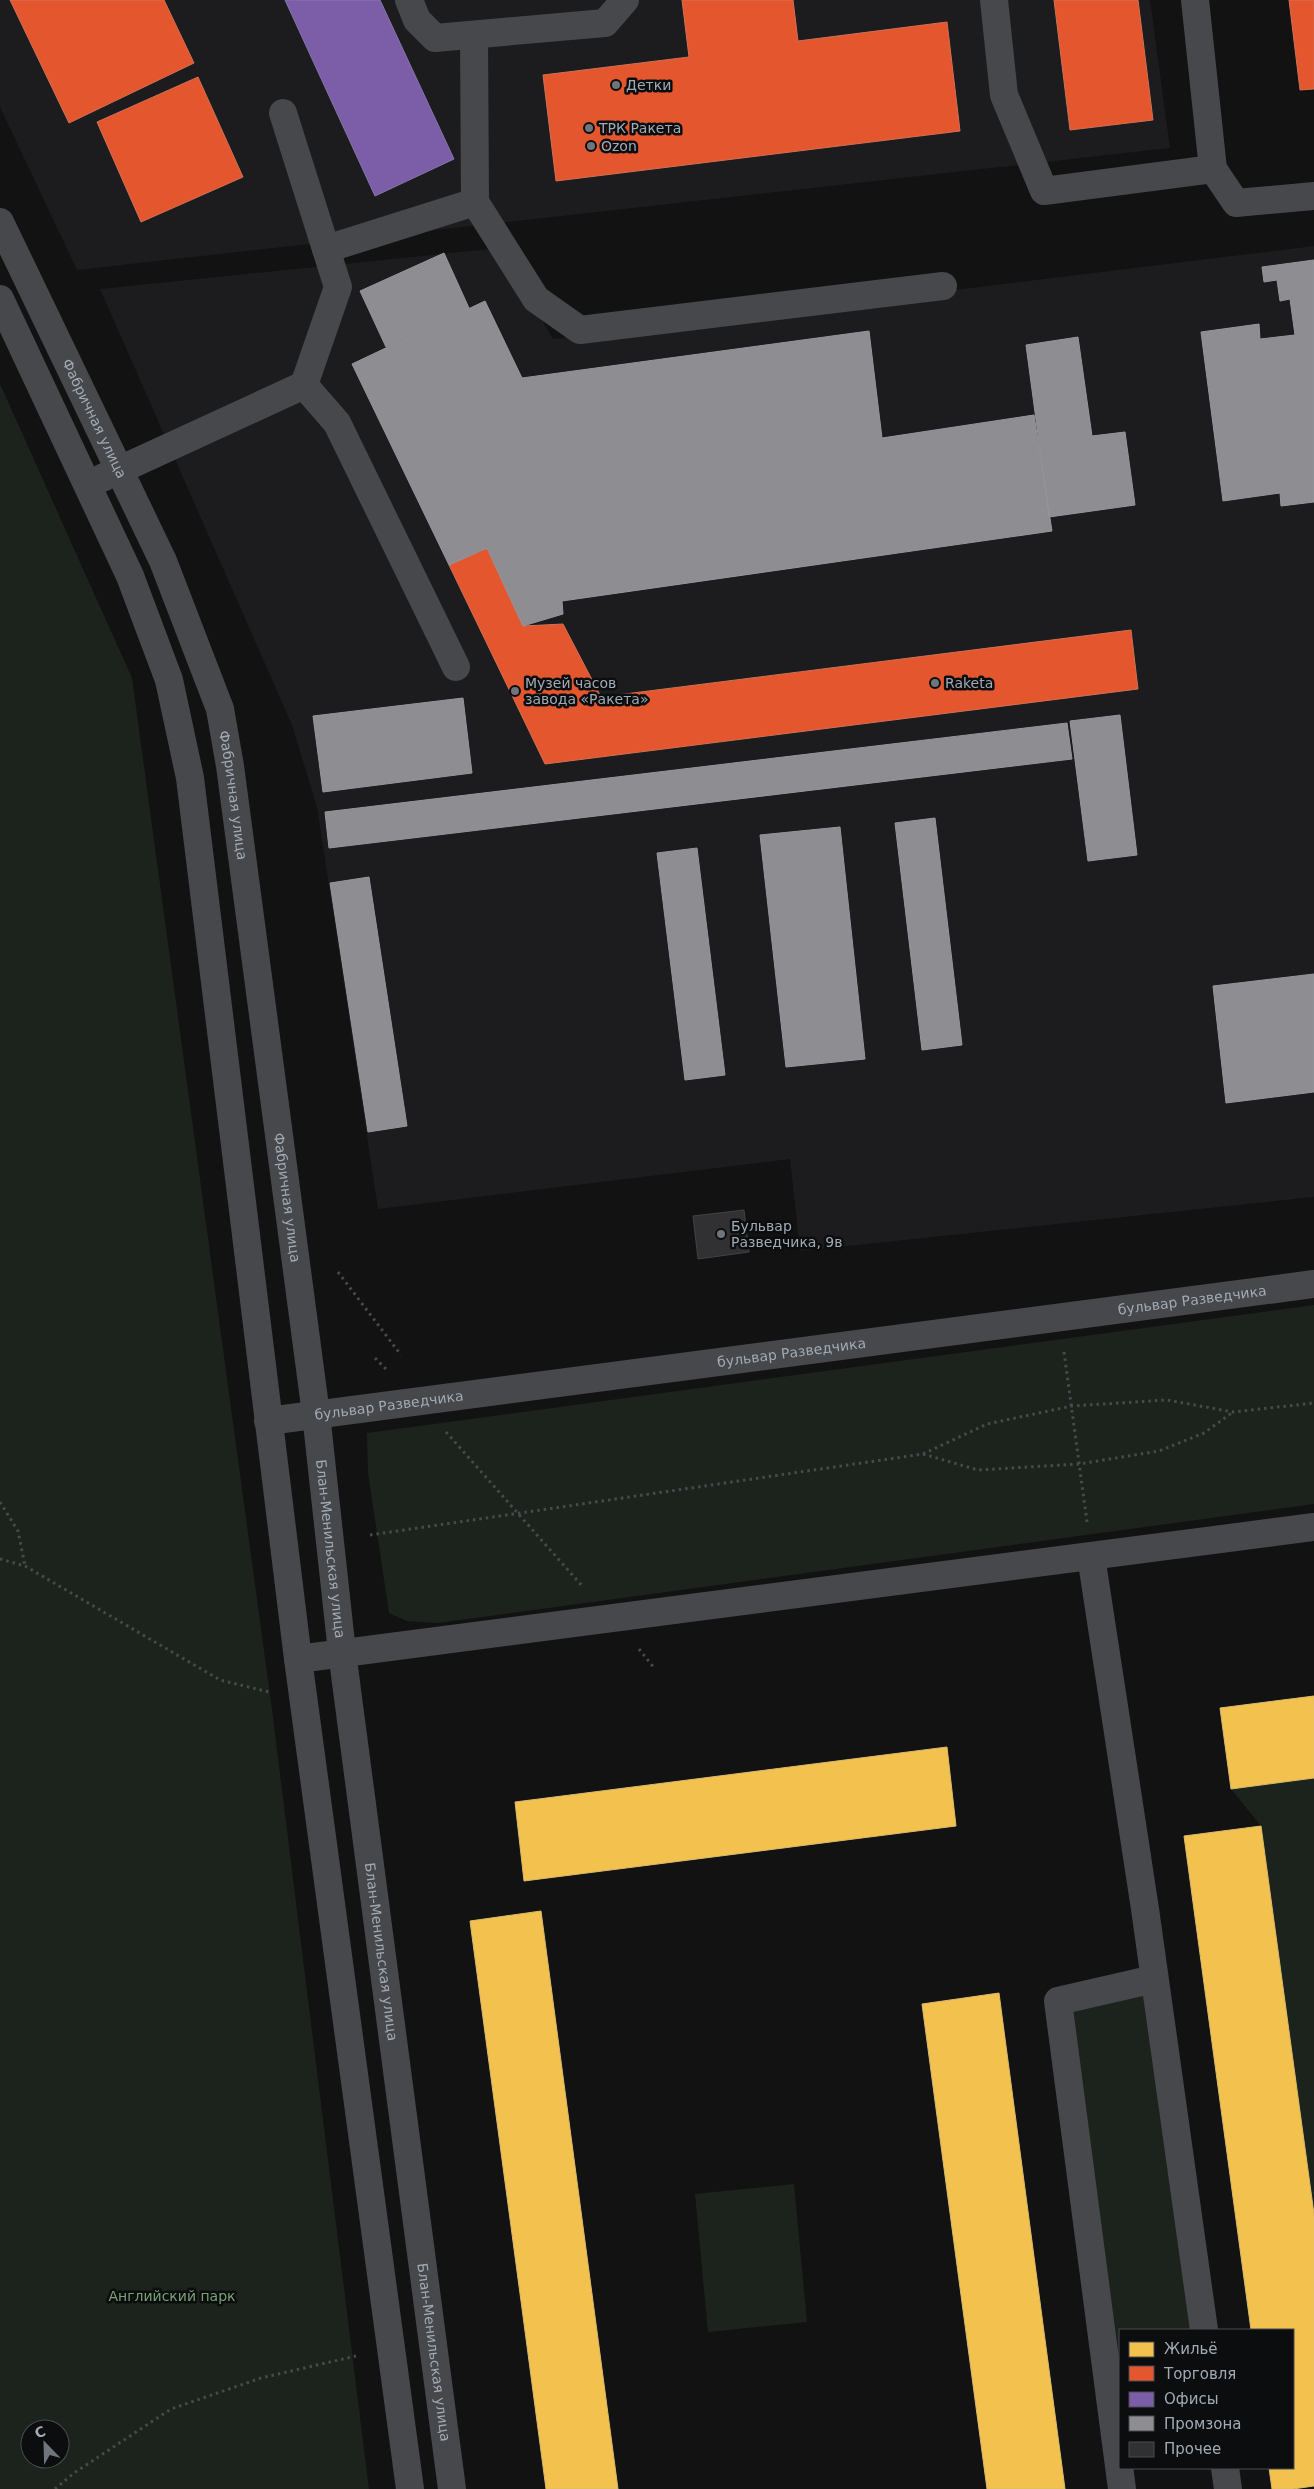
<svg xmlns="http://www.w3.org/2000/svg" width="1314" height="2489" font-family="'DejaVu Sans',sans-serif">
  <rect width="100%" height="100%" fill="#121212"/>
  <path fill="#1c1c1e" d="M0,0H1150L1170,148L77,270L0,107Z
    M1314,246V1197L800,1251L790,1159L378,1209L317,807L292,725L100,289L500,248L553,339Z"/>
  <path fill="#1c231c" fill-rule="evenodd" d="M0,384L132,678L272,1710L369,2489H0ZM30,2429H60V2459H30Z
    M1314,1305V1504L438,1623L407,1621L389,1613L368,1473L367,1433Z
    M1314,1778V2214L1261,1826L1231,1789Z
    M1154,1979L1204,2330H1120V2456L1058,2001Z
    M794,2184L807,2322L708,2332L695,2194Z"/>
  <path fill="#f2c14e" stroke="#daba6d" d="M1314,1696V1778L1231,1789L1220,1708Z
    M947,1747L956,1826L524,1881L515,1802Z
    M1261,1826L1314,2214V2486L1293,2489H1272L1269,2468H1293V2330H1251L1184,1836Z
    M541,1911L618,2489H546L521,2301L470,1921Z
    M999,1993L1046,2347L1065,2489H987L922,2004Z"/>
  <path fill="#e4572e" stroke="#d07056" d="M10,0H164L194,63L69,123Z
    M682,0H793L798,41L947,22L960,131L556,181L543,75L689,57Z
    M1054,0H1138L1153,120L1070,130Z
    M1289,0H1314V89L1300,90Z
    M198,77L243,177L141,222L97,122Z
    M487,548L523,626L563,624L601,697L1131,630L1138,689L545,764L449,565Z"/>
  <path fill="#7b5ea7" stroke="#8675ab" d="M285,0H380L454,159L375,196Z"/>
  <path fill="#8d8d92" stroke="#93969c" d="M444,253L469,308L386,347L360,291Z
    M1314,260V502L1281,506L1280,493L1223,501L1201,332L1259,324L1260,339L1295,335L1290,299L1280,301L1277,280L1264,282L1262,267Z
    M485,301L522,378L869,331L882,438L1034,415L1052,531L562,601L563,614L523,626L487,548L449,565L352,364Z
    M1078,337L1092,436L1125,432L1135,505L1049,517L1026,345Z
    M463,698L472,773L323,792L313,716Z
    M1120,715L1137,855L1088,861L1070,721Z
    M1067,723L1072,759L329,848L325,812Z
    M935,818L962,1045L922,1050L895,823Z
    M840,827L865,1059L786,1067L760,835Z
    M697,848L725,1075L685,1080L657,853Z
    M369,877L407,1126L368,1132L330,883Z
    M1314,974V1092L1226,1103L1213,986Z"/>
  <path fill="#313133" stroke="#404346" d="M744,1210L749,1252L698,1259L693,1216Z"/>
  <g fill="none" stroke-linecap="round" stroke-linejoin="round">
    <path stroke="#474a4d" stroke-width="3" stroke-dasharray="2.5 4" stroke-linecap="butt" d="M338,1272L401,1355
      M1064,1352L1087,1522
      M375,1358L387,1370
      M446,1432L583,1587
      M923,1454L978,1470L1079,1464L1159,1451L1204,1433L1233,1412
      M0,1502L18,1531L25,1566
      M370,1535L923,1454L987,1424L1072,1406L1167,1400L1233,1412L1314,1403
      M0,1559L25,1566L220,1680L269,1692
      M639,1649L655,1669
      M55,2489L74,2473L171,2409L261,2378L356,2356"/>
    <g stroke="#46484b" stroke-width="28">
      <path d="M409,0L417,20L435,38L605,23L625,0"/>
      <path d="M994,0L1004,95L1044,191L1213,169L1195,0"/>
      <path d="M474,35L475,202L536,299L580,330L943,286"/>
      <path d="M1213,169L1236,203L1314,196"/>
      <path id="s1" d="M0,222L163,561L220,709L230,766L316,1414L342,1652L452,2489"/>
      <path d="M326,249L475,202"/>
      <path d="M0,299L130,576L169,680L190,778L298,1659L410,2489"/>
      <path d="M304,385L337,423L456,667"/>
      <path d="M102,478L304,385L338,287L283,113"/>
      <path id="s2" d="M268,1421L1314,1284"/>
      <path d="M1091,1556L1145,1909L1204,2330"/>
      <path d="M298,1659L1314,1527"/>
      <path d="M1225,2468L1228,2489"/>
      <path d="M1122,2489L1058,2001L1154,1979"/>
    </g>
  </g>
  <g fill="#6f757c" stroke="#0c0d0e" stroke-width="2">
    <circle cx="616" cy="85" r="5"/>
    <circle cx="589" cy="128" r="5"/>
    <circle cx="591" cy="146" r="5"/>
    <circle cx="935" cy="683" r="5"/>
    <circle cx="515" cy="691" r="5"/>
    <circle cx="721" cy="1234" r="5"/>
  </g>
  <g text-anchor="middle" stroke-width="5" stroke-linejoin="round" paint-order="stroke">
    <g font-size="14" fill="#a1aab5" stroke="#0c0d0e" text-anchor="start">
      <text x="626" y="90">Детки</text>
      <text x="599" y="133">ТРК Ракета</text>
      <text x="601" y="151">Ozon</text>
      <text x="525" y="688">Музей часов<tspan x="525" dy="16">завода «Ракета»</tspan></text>
      <text x="945" y="688">Raketa</text>
      <text x="731" y="1231">Бульвар<tspan x="731" dy="16">Разведчика, 9в</tspan></text>
    </g>
    <g font-size="14" fill="#a1aab5" stroke="#0c0d0e">
      <text dy="5" stroke="none"><textPath href="#s1" startOffset="218">Фабричная улица</textPath></text>
      <text dy="5" stroke="none"><textPath href="#s1" startOffset="622">Фабричная улица</textPath></text>
      <text dy="5" stroke="none"><textPath href="#s1" startOffset="1028">Фабричная улица</textPath></text>
      <text dy="5" stroke="none"><textPath href="#s2" startOffset="932">бульвар Разведчика</textPath></text>
      <text dy="5" stroke="none"><textPath href="#s2" startOffset="528">бульвар Разведчика</textPath></text>
      <text dy="5" stroke="none"><textPath href="#s2" startOffset="122">бульвар Разведчика</textPath></text>
      <text dy="5" stroke="none"><textPath href="#s1" startOffset="1382">Блан-Менильская улица</textPath></text>
      <text dy="5" stroke="none"><textPath href="#s1" startOffset="1788">Блан-Менильская улица</textPath></text>
      <text dy="5" stroke="none"><textPath href="#s1" startOffset="2192">Блан-Менильская улица</textPath></text>
    </g>
    <g font-size="14" fill="#78a376" stroke="#0c0d0e">
      <text x="172" y="2301">Английский парк</text>
    </g>
  </g>
  <rect x="1119" y="2329" width="175" height="140" fill="#0c0d0e" stroke="#484c51"/>
  <rect x="1129" y="2342" width="25" height="15" fill="#f2c14e" stroke="#484c51"/>
  <text x="1164" y="2354" font-size="15" fill="#a1aab5">Жильё</text>
  <rect x="1129" y="2366" width="25" height="15" fill="#e4572e" stroke="#484c51"/>
  <text x="1164" y="2379" font-size="15" fill="#a1aab5">Торговля</text>
  <rect x="1129" y="2392" width="25" height="15" fill="#7b5ea7" stroke="#484c51"/>
  <text x="1164" y="2404" font-size="15" fill="#a1aab5">Офисы</text>
  <rect x="1129" y="2416" width="25" height="15" fill="#8d8d92" stroke="#484c51"/>
  <text x="1164" y="2429" font-size="15" fill="#a1aab5">Промзона</text>
  <rect x="1129" y="2442" width="25" height="15" fill="#313133" stroke="#484c51"/>
  <text x="1164" y="2454" font-size="15" fill="#a1aab5">Прочее</text>
  <g transform="translate(45 2444) rotate(337)"><circle r="24" fill="#0c0d0e" stroke="#484c51"/>
  <path d="M0-4L9 19L0 12L-9 19Z" fill="#6f757c"/>
  <text y="-8" font-size="14" font-weight="bold" text-anchor="middle" fill="#a1aab5">С</text>
  </g>
</svg>
